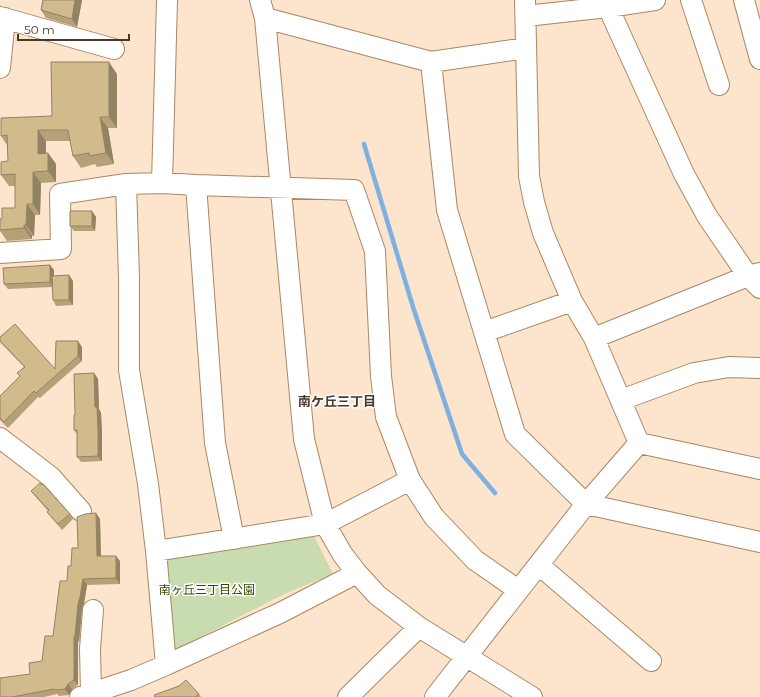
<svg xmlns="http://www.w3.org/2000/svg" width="760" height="697" font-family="Montserrat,'Noto Sans JP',sans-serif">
  <rect width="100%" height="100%" fill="#fce4cd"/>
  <path fill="#c9dcaf" d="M313,534L333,574L284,594L177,649L172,647L167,558Z"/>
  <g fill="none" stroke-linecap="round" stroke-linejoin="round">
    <path stroke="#7cb1e0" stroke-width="4.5" d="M364,144L413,307L462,454L495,493"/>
    <g stroke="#ab8763" stroke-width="22">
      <path id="minor" d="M260,0L265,18L304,439L325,524L343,555L357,573L377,595L419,627L532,697
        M525,0L529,176L534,202L543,233L572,301L594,338L639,443
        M691,0L719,85
        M744,0L760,59
        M608,7L684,174L707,216L748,276L760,288
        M526,16L608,7L655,0
        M0,17L114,49
        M265,18L431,62L526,48
        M431,62L447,210L515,434L586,504L760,542
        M0,68L5,18
        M162,183L167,0
        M126,184L129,278V370L148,484L156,551L166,665
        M196,185L215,443L234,539
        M0,253L61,249L60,194L126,184L162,183L196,185L354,190L375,251L381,376L386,417L410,480L434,517L475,560L518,590
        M484,332L572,301
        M594,338L748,276L760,273
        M621,400L694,373L729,367L760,368
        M0,438L51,477L81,511
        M639,443L760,469
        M156,551L325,524L410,480
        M539,565L651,661
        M91,693L90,649L93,610
        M80,697L131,680L166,665L280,613L357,573
        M348,697L419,627
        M435,697L586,504L639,443"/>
    </g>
    <use href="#minor" stroke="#fff" stroke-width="20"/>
  </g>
  <path fill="#b4a178" d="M43,0H82L77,27L46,18L41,10Z
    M117,74V128H108L114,164L97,167L95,164L81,168L73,156L70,141H46V153H48L56,164V182L41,183L40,215H35L34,236H32V239L7,241L0,231V219H2L15,208V186H9L1,175L8,161L7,145L1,136L52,116Z
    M92,211L96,217L95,231H74L70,226Z
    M50,265L54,270V276L73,281V305L56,306L53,300L52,287L8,289L4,284Z
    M0,337L55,369L82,347V361L40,398L38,397L8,428L0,420V396L20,376L17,373L24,367L2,344L0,342Z
    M94,373L98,379L99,409L101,413L102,435V461L81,462L77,457V434L74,430L75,415Z
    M31,491L70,514L73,519L62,530L51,517L47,512L48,511L35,496Z
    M100,519L101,556L120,561V584L87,585L84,603L82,609L79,642L78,641V685L72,689L69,695L59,696L57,694L44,697H0L30,674L42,661L53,636L71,566L78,548Z
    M199,694L201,697H155Z"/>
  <path fill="#928362" d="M75,0H82L77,27L72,19Z
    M109,62L117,74V128L109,117Z
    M100,117L108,128L114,164L106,153Z
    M38,130L46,141V165L38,154Z
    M48,153L56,164V182L48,171Z
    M33,172L41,183L40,215L33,204Z
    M27,204L35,215L34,236L26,225Z
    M92,211L96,217L95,231L92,226Z
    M24,225L32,236V239L24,228Z
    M50,265L54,270V287L50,282Z
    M69,275L73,281V305L69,300Z
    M78,341L82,347V361L78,356Z
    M94,373L98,379L99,409L101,413L102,435V461L98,456L95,407Z
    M96,513L100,519L101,562L97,556Z
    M116,556L120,561V584L116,578Z
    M83,579L87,585L84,603L82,609L79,642L75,636L78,604Z
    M74,636L78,641V685L74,680Z
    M68,684L72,689L69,695L65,689Z"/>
  <path fill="#d1bb8c" stroke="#928362" d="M43,0H75L72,19L41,10Z
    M51,62H109V117H100L106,153L89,156V153L73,156L68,130H38V154L48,153V171L33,172V204H27L26,225H24V228L0,230V219H2V208H15V174L1,175V162L8,161L7,135L1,136V118L52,116Z
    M70,211H92V226H70Z
    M50,265V282L4,284L3,268Z
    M69,275V300H53L52,276Z
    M15,324L55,369L56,341H78V356L36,393L34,391L4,422L0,418V396L20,376L17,373L25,367L0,341V337Z
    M94,373L95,407H97L98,429V456L77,457V430H74V415H75L74,374Z
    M40,483L42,485L43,484L70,514L58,524L47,512L49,510L31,491Z
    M96,513L97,556H116V578L83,579L80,597L78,604L75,636H74V680L68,684L65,689L55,690L54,689L12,697H0V678L30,674L29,663L42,661L45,636H53L60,581H67L68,566H71L72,548H78L77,517L85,514Z
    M186,680L199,694L195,697H155L154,695L179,686Z"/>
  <g text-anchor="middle" stroke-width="3" stroke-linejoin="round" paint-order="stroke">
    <g font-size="12" fill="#324600" stroke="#fff">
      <text x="207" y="594">南ヶ丘三丁目公園</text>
    </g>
    <g font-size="13" font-weight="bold" fill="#483829" stroke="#fff">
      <text x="337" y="406">南ケ丘三丁目</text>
    </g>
  </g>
  <path d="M18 34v6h111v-6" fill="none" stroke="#483829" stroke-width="2"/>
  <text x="24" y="34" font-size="12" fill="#483829" stroke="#ffffff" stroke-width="3" paint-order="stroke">50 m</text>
</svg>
